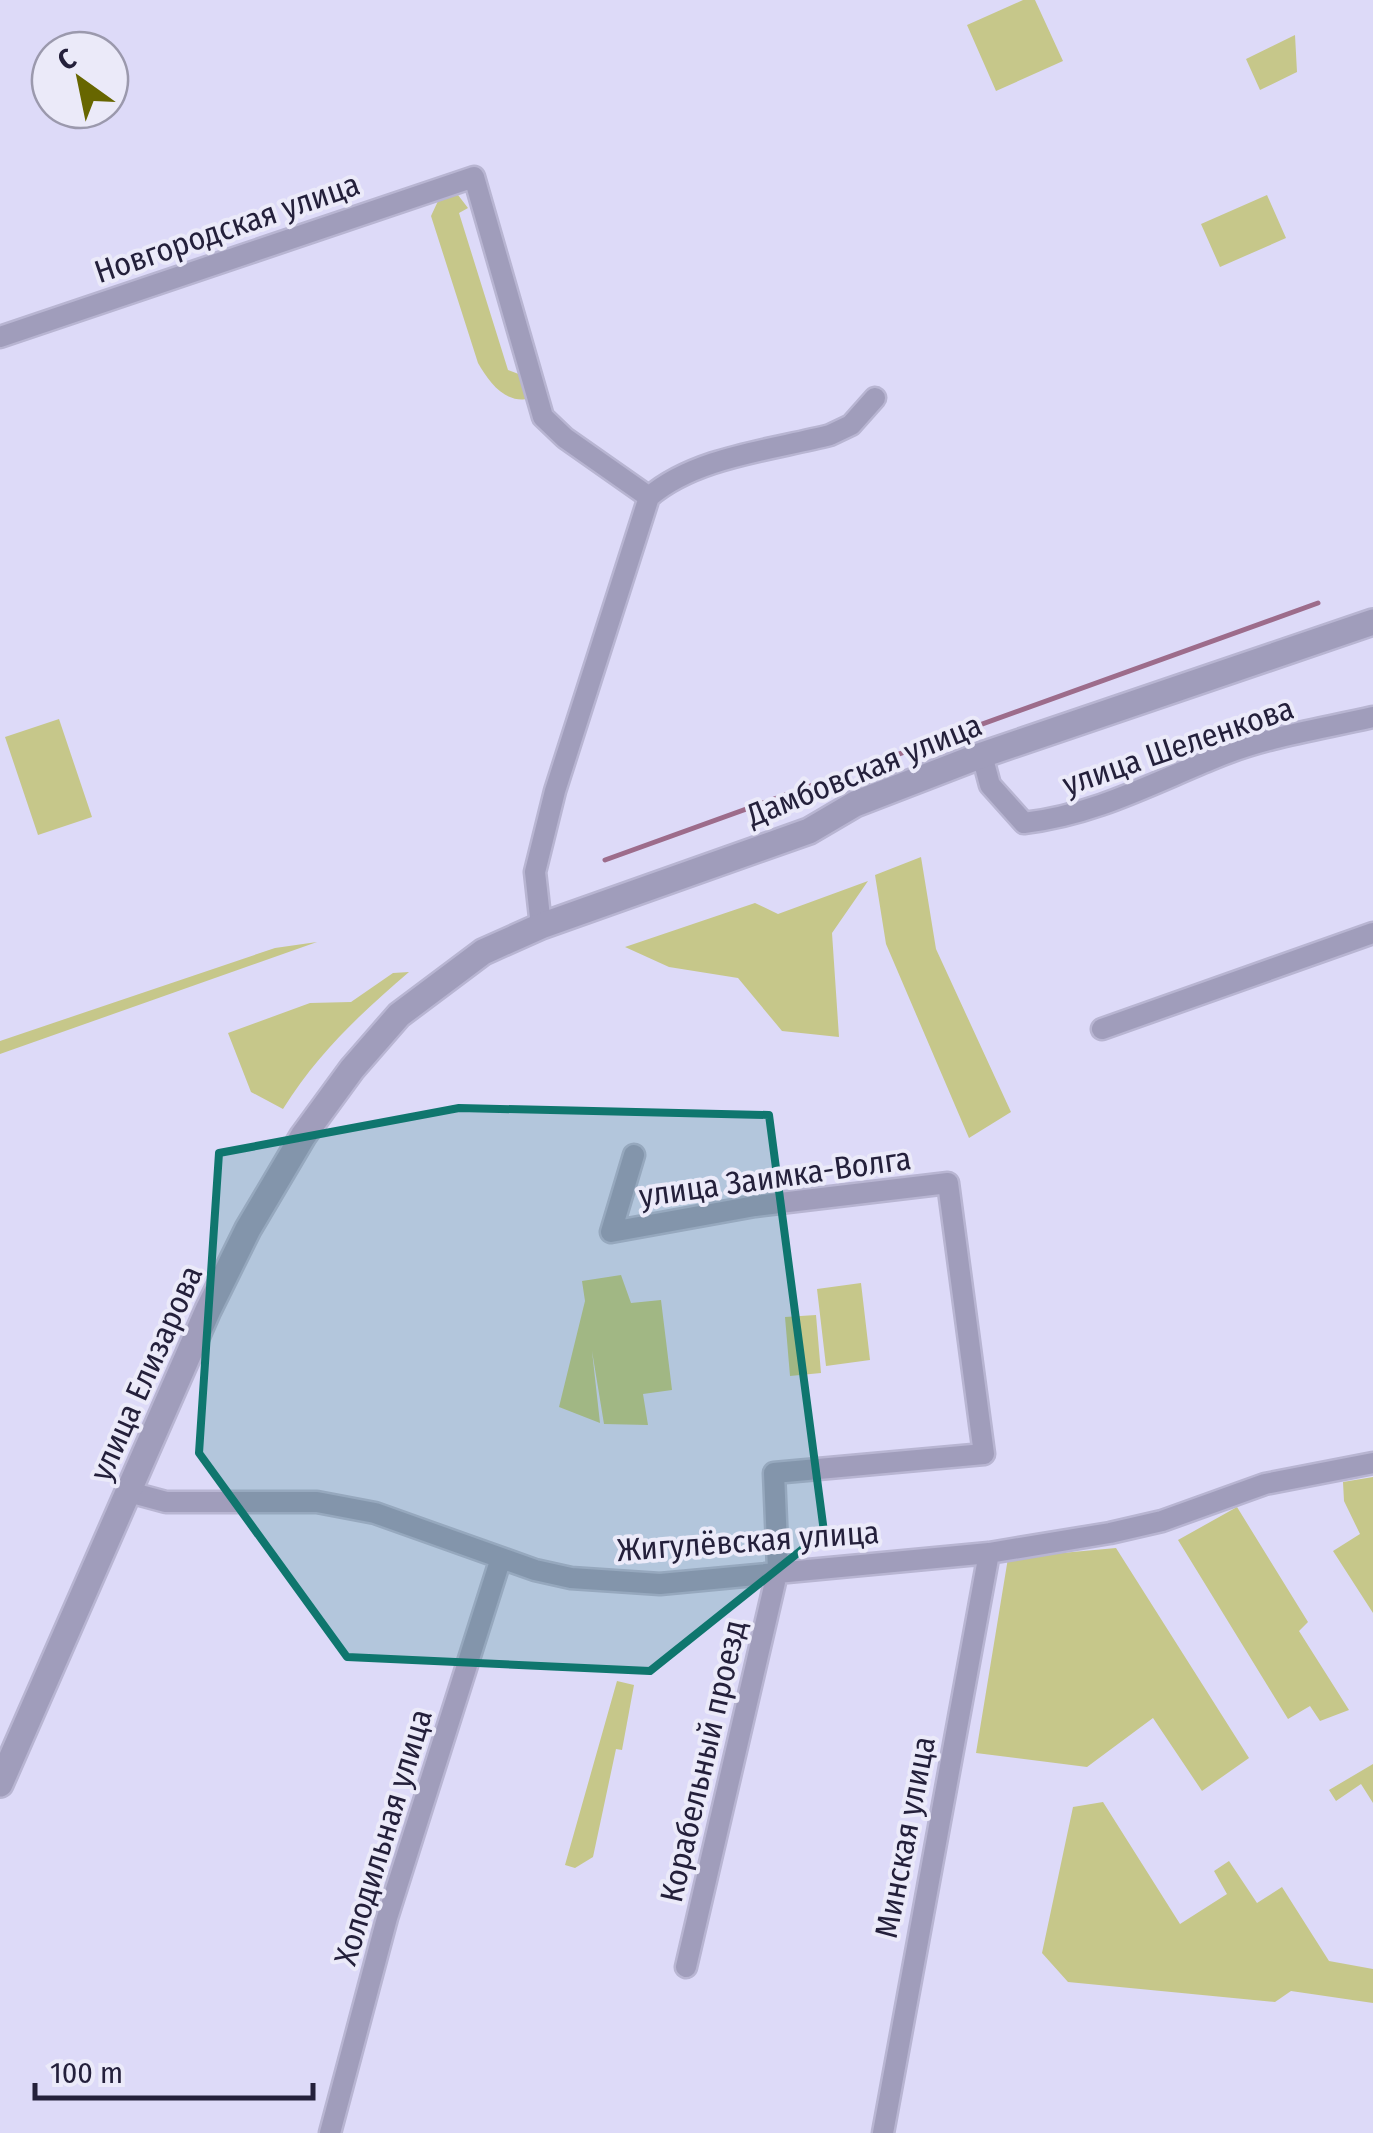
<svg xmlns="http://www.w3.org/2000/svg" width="1373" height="2133" font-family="'Fira Sans Condensed',sans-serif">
  <rect width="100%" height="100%" fill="#dddaf8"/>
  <path fill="#c6c78a" d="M1023,0H1035L1063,61L996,91L967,25Z
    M1295,35L1297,72L1260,90L1246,59Z
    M458,195L468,208L459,213L508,370L524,376L528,399C504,403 489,382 478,363L431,216L438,201Z
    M1267,195L1286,238L1220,267L1201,224Z
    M59,719L92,817L38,835L5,737Z
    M921,857L936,949L1011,1112L969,1138L886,944L875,875Z
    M868,881L832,933L839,1037L782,1031L738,978L669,967L625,947L755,903L778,914Z
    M317,942L0,1054V1041L275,948Z
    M409,972C360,1014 318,1053 283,1109L251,1092L228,1033L310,1003L351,1002L393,973Z
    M621,1275L631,1303L661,1300L672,1390L643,1394L648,1425L604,1424L592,1351L600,1423L559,1407L585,1301L582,1281Z
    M861,1283L870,1360L826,1366L817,1289Z
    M816,1315L821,1373L790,1376L785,1317Z
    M1373,1477V1613L1333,1551L1360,1534L1344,1501L1343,1482Z
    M1237,1507L1308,1622L1299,1631L1349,1710L1320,1721L1310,1706L1288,1719L1178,1540Z
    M1116,1548L1249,1758L1202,1791L1153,1718L1087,1767L976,1753L1008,1558Z
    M617,1681L634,1685L622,1750L616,1749L593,1857L575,1868L565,1865Z
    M1373,1764V1803L1361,1784L1336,1801L1329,1790Z
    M1103,1802L1180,1924L1227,1894L1214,1871L1229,1861L1257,1903L1282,1887L1329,1961L1373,1969V2003L1291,1991L1275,2002L1068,1982L1042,1953L1073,1807Z"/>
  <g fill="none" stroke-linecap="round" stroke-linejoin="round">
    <path stroke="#9d6c8b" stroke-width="5" d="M605,860L1318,603"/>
    <g stroke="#b8b5d2" stroke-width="25">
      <path id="minor" d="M0,337L474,177L543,417L565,438L649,497
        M982,755L990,785L1024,823C1094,815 1151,784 1215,758C1264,737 1321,729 1373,717
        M541,926L535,872L555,791L649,497C695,457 772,450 830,435L851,425L875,398
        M1102,1029L1373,933
        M634,1155L611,1232L755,1206L948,1183L984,1454L774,1473L778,1569L686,1967
        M129,1492L166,1502H317L375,1513L535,1570L571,1578L660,1584L989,1553L1110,1533L1162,1521L1265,1484L1373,1463
        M330,2133L387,1918L500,1561
        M883,2133L989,1553"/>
    </g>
    <g stroke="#b8b5d2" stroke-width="30">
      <path id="tertiary" d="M0,1784L208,1310L248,1229L303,1136L352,1069L399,1015L483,952L541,926L809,831L855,804L982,755L1373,622"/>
    </g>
    <use href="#minor" stroke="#a09dbb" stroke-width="20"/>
    <use href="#tertiary" stroke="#a09dbb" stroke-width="25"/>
  </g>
  <path fill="#0f766e" fill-opacity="0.2" stroke="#0f766e" stroke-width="8" stroke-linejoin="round" d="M459,1108L769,1115L824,1532L650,1671L347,1657L199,1453L219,1153Z"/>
  <g text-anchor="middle" stroke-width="8" stroke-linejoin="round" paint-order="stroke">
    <g font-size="32" fill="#24203b" stroke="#ebeaf9">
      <text transform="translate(227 228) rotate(-19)" y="11">Новгородская улица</text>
      <text transform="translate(1178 746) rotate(-19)" y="11">улица Шеленкова</text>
      <text transform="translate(864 770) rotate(-22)" y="11">Дамбовская улица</text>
      <text transform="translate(775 1177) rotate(-8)" y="11">улица Заимка-Волга</text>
      <text transform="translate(146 1373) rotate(-66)" y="11">улица Елизарова</text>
      <text transform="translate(748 1541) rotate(-4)" y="11">Жигулёвская улица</text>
      <text transform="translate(703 1761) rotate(-77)" y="11">Корабельный проезд</text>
      <text transform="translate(383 1837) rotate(-73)" y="11">Холодильная улица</text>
      <text transform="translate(905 1837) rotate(-79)" y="11">Минская улица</text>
    </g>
  </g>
  <g transform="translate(80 80) rotate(327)"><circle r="48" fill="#ebeaf9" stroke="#9b99ad" stroke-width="2.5"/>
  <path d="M0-8L18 38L0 25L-18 38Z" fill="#676600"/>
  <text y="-15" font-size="28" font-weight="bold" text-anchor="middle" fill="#24203b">С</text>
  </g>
  <path d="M35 2083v15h278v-15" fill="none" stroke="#24203b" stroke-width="5"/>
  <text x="50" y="2083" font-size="30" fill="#24203b" stroke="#ebeaf9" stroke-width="8" paint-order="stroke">100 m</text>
</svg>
